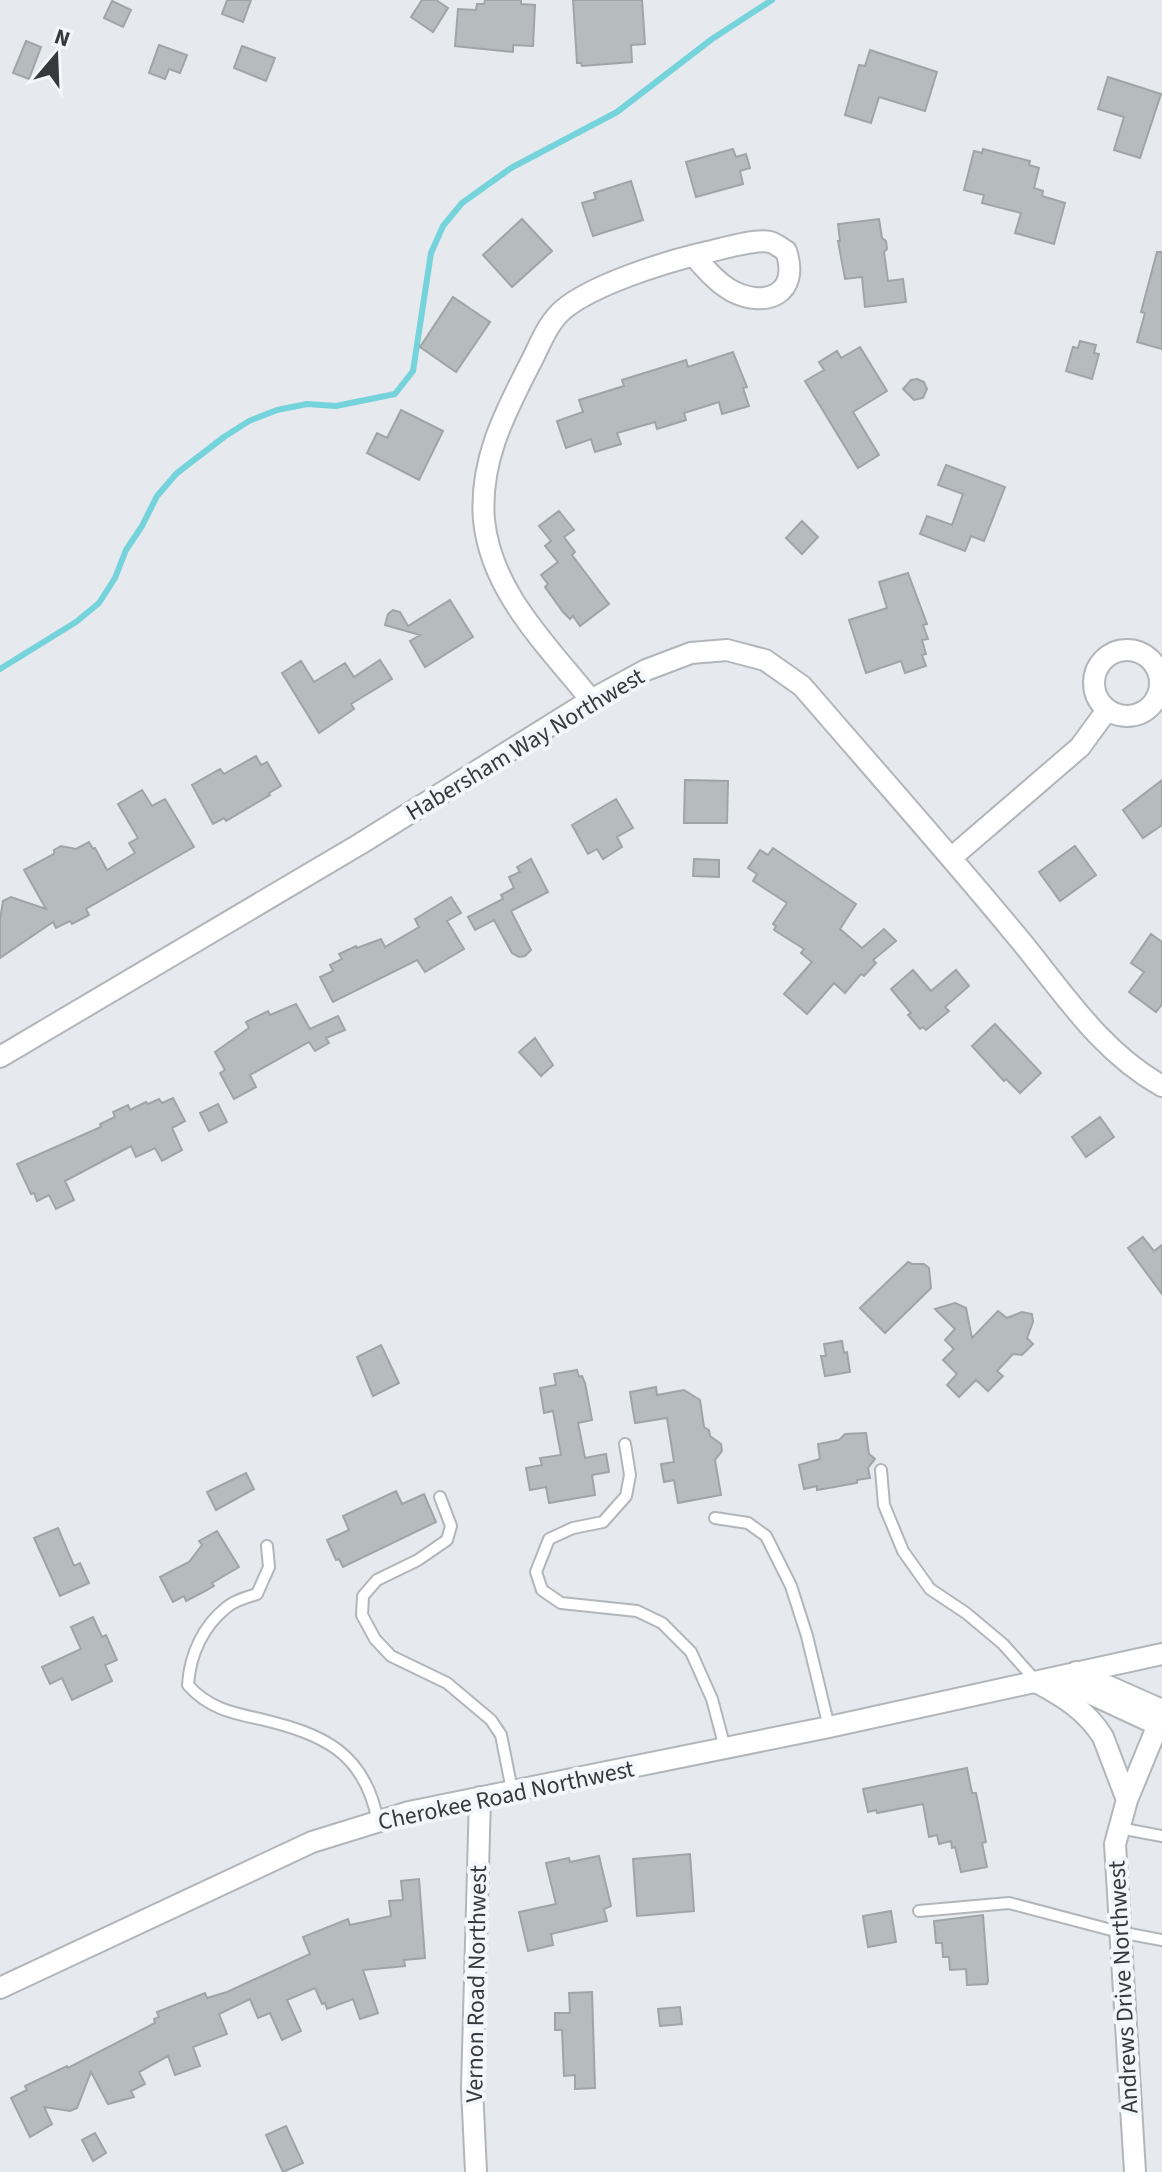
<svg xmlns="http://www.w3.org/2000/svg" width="1162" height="2172" font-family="'Source Sans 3',sans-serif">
  <rect width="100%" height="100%" fill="#e6e9ed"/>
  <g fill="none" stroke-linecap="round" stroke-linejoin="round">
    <path stroke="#74d3db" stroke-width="6" d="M0,669L76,622L99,603L115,578L126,550L142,526L157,496L177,473L224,437L249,421L277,410L307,404L336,406L395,394L413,371L431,253L443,226L462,203L511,168L617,112L712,39L772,0"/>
  </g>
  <path fill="#b6bcbe" stroke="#9fa5a7" stroke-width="2" d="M227,0H251L243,22L222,14Z
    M422,0H436L448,8L433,32L411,17Z
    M485,0H521V4L535,5L533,46L513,45V52L455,46L458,9L476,10L477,4H484Z
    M573,0H642L645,44L631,45L632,62L582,66L581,63H577Z
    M112,1L131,10L123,27L104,18Z
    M26,41L41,47L29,79L13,73Z
    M159,45L187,55L180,73L169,69L165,79L149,73Z
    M242,46L275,58L266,81L234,68Z
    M870,50L937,72L925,111L879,97L871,123L845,115L859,65L865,66Z
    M1108,77L1161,94L1140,158L1114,150L1124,117L1098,109Z
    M733,149L736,157L746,154L750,168L740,171L743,184L696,197L686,162Z
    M983,149L1030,161L1029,165L1039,168L1034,188L1043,191L1042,196L1065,203L1054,244L1015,233L1021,213L982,203L984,195L964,190L974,151L982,153Z
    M631,181L643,220L593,236L582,203L596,199L594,193Z
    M522,219L552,251L512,287L483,255Z
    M879,219L882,238L886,241L887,249L884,252L888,281L903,279L906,302L865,307L862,277L845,279L838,241H840L838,224Z
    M1157,252H1162V349L1137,342L1145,313L1141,312Z
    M453,297L490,322L456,372L420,347Z
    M1080,341L1096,345L1094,353L1099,354L1092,379L1066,371L1073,347L1078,348Z
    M860,347L887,391L853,412L879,455L858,468L805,381L824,370L819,362L837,351L841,358Z
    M733,352L747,387L743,388L749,406L722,414L719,402L684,413L686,420L657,429L655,422L617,433L621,444L595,452L591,439L566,448L557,421L583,412L579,400L624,386L622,380L686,360L688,367Z
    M917,379L924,382L927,389L923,398L914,400L903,389L911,380Z
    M401,410L443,431L419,480L367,453L377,433L387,438Z
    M946,465L1005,487L984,541L971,536L965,551L920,534L927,516L952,525L963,494L938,485Z
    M559,511L574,530L564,537L575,552L572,555L609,604L580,626L573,616L570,619L563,612L545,587L548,584L541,575L558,562L545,546L551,541L539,526Z
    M802,521L818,537L802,554L786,538Z
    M908,573L927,624L923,625L928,639L922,640L926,654L922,655L926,666L905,673L901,661L866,673L849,620L887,608L879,582Z
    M450,600L473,637L425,667L410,641L420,635L385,625L388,614L393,610L400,612L408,626Z
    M380,660L392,679L351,704L354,709L319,733L282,673L301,661L314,682L345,663L354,677Z
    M256,756L261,765L267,762L281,786L269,793L270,795L226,821L224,818L213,824L192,785L220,769L224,774Z
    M685,780L728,781L727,823H684Z
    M1162,780V825L1143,838L1123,810Z
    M142,790L152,806L165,799L194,847L86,909L89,915L72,924L70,921L56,928L53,922L0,958V920L3,901L11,897L46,909L24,870L54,854V850L61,846L76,849L89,842L93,849L95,848L107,870L135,853L129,843L138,838L118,804Z
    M616,799L633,828L617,837L622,847L603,859L597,849L588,854L572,825Z
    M1075,846L1096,875L1060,901L1039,872Z
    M773,848L856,904L840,929L862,948L884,929L896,941L873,960L876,963L864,976L861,974L845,993L834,983L807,1014L784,994L812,962L801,953L804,949L774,930L776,926L773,924L787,903L753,881L757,874L748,868L760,850L768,855Z
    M531,859L548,892L511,911L531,950L525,956L519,957L512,953L494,920L475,930L468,917L503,899L501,895L514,888L509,877L520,872L517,867Z
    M694,859L719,860V877L693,876Z
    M451,897L461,913L447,921L464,949L425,972L417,960L333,1002L320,977L333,971L330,965L342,959L339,954L356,946L357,948L381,939L385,947L419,927L415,919Z
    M1151,934L1162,942V1004L1156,1012L1129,992L1144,972L1131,963Z
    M913,970L931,991L956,970L969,986L945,1007L949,1011L926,1030L923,1027L920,1029L908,1015L911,1013L891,989Z
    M296,1004L310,1029L338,1016L345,1030L326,1038L329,1043L315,1051L309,1042L250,1075L256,1087L234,1099L220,1073L225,1070L215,1052L249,1028L246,1022L268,1011L270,1015Z
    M995,1024L1041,1073L1020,1093L1006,1079L1004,1081L972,1046Z
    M535,1038L553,1065L541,1076L519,1052Z
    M173,1098L185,1121L172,1128L182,1150L162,1161L155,1148L136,1157L131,1146L65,1181L74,1200L56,1209L49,1195L37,1201L34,1193L31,1194L17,1164L101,1127L100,1124L115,1117L113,1112L128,1105L130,1110L146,1102L148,1104L159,1099L162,1103Z
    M218,1104L227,1122L209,1131L200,1113Z
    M1100,1117L1114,1137L1086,1157L1072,1137Z
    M1143,1237L1154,1251L1162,1245V1294L1128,1248Z
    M908,1262L912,1264H924L929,1268L931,1288L885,1333L860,1308Z
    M955,1303L966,1308L972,1338L998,1311L1007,1318L1022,1312L1032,1314L1033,1322L1027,1338L1033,1344L1022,1355L1013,1354L997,1371L1003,1376L988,1391L976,1380L959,1397L947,1385L957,1374L943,1360L954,1349L945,1340L955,1329L935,1309Z
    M842,1341L844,1353L847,1352L850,1372L825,1376L821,1356H826L824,1344Z
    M381,1345L399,1383L373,1396L357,1357Z
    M577,1370L579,1377L582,1376L585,1383L592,1420L578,1423L585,1458L606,1454L609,1472L592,1475L595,1495L549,1503L546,1487L530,1490L526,1468L542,1465L540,1458L561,1455L553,1411L544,1413L540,1388L556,1385L554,1374Z
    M656,1387L657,1395L684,1390L700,1400L704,1427L709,1430L710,1436L721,1444L722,1451L715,1460L721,1495L678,1503L674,1480L664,1482L661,1464L674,1462L667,1418L635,1423L630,1392Z
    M866,1433L869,1454L875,1459L868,1468L870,1478L857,1480V1483L817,1490V1486L804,1489L799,1465L820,1459L818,1444L839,1440L845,1434Z
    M246,1473L254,1489L216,1510L207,1492Z
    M396,1491L402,1504L424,1494L436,1522L343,1567L339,1559L336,1560L327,1540L349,1530L343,1516Z
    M58,1528L74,1566L80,1563L89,1583L60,1596L34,1538Z
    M217,1531L239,1567L212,1583L214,1586L205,1591L186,1601L184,1596L173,1602L160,1577L189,1562L202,1545L199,1541Z
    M93,1617L102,1637L106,1635L117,1660L105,1665L112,1681L72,1700L62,1678L50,1684L42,1667L81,1649L71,1627Z
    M967,1768L972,1793H976L986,1842L982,1843L987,1867L961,1872L955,1847L952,1848L951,1841L939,1844L937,1835L929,1837L923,1804L877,1813L876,1810L868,1812L863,1789Z
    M690,1854L694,1911L637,1916L633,1859Z
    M599,1856L611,1906L604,1909L607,1921L551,1934L553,1945L528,1951L519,1912L556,1904L546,1863L569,1858L570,1862Z
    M419,1879L425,1958L404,1960L405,1966L363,1970L378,2013L360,2019L353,1999L327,2009L325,2003L322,2004L315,1988L287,2000L301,2031L282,2040L270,2013L258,2018L250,1999L219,2014L227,2034L193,2047L200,2066L175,2075L168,2056L139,2072L145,2084L131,2091L134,2097L108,2104L91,2072L77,2108L70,2111L44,2107L52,2124L30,2137L11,2098L27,2090L25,2086L67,2066L68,2068L155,2023L154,2019L159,2017L157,2012L205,1993L207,1998L227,1992L310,1954L303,1937L348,1919L350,1925L391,1916L389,1901L403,1900L401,1881Z
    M891,1911L896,1942L868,1947L863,1916Z
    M983,1915L988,1981L987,1984L967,1985L966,1969L950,1970L949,1957H943L942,1943H936L934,1921Z
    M592,1992L595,2088L575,2089V2075L564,2076L562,2030H555V2013H570L569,1993Z
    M680,2007L682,2024L660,2026L658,2009Z
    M286,2126L303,2163L283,2172L266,2135Z
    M95,2133L106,2153L93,2161L82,2140Z"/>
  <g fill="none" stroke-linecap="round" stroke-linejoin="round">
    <g stroke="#b2b6ba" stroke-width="14">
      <path id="lane" d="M625,1444L630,1475L626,1496L603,1522L573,1528L549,1539L536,1572L542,1590L561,1603L637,1611L662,1623L691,1652L712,1699L725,1748
        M881,1470L884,1505L903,1551L930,1589L966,1613L1003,1644L1036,1681
        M440,1497L451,1526L447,1540L418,1560L377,1580L363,1596L362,1615L375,1639L391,1656L447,1683L491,1720L501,1735L512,1790
        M715,1518L748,1523L766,1536L791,1586L807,1636L829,1727
        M267,1546L269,1567L257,1594C247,1597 235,1600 227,1607C203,1626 190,1654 188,1685C208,1708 232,1713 260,1719C323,1734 365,1752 378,1822
        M1119,1828L1162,1836
        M919,1911L1009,1903L1119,1932L1162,1940"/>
    </g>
    <g stroke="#b2b6ba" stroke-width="24">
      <path id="street" d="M1094 683a33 33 0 1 1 66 0a33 33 0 1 1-66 0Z
        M591,700C548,646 491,592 484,520C479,460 506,411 532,360C541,342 549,321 564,309C593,285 662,263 699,254C715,251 755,238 770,242C775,243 782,249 786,251C800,293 767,309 732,291C717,283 705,268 694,256
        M951,858L1080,747L1107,710
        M0,1057L360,844L591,700L646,670L691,653L727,650L765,660L802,686C871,766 942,846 1010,928C1058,984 1096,1049 1162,1086
        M1076,1672L1162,1710
        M1057,1678L1158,1725
        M1038,1683C1064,1697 1087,1711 1103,1737L1127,1800
        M0,1988L312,1842L409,1812L829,1727L1162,1654
        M476,2172L472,2088L480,1797
        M1135,2172L1115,1844L1127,1800L1162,1715"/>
    </g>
    <use href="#lane" stroke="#fff" stroke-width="10"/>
    <use href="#street" stroke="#fff" stroke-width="20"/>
  </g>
  <g text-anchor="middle" stroke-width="8" stroke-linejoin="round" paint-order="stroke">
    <g font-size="24" fill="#38393b" stroke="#f3f6fb">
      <text transform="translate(525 744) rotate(-31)" y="8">Habersham Way Northwest</text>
      <text transform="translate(506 1795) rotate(-12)" y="8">Cherokee Road Northwest</text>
      <text transform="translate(476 1984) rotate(-89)" y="8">Vernon Road Northwest</text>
      <text transform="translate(1123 1987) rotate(-93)" y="8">Andrews Drive Northwest</text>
    </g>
  </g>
  <g transform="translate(56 56) rotate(19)" stroke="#f3f6fb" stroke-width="6" paint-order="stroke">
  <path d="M0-6L14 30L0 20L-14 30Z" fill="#38393b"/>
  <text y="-12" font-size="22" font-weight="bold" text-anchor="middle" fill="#38393b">N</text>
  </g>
</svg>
